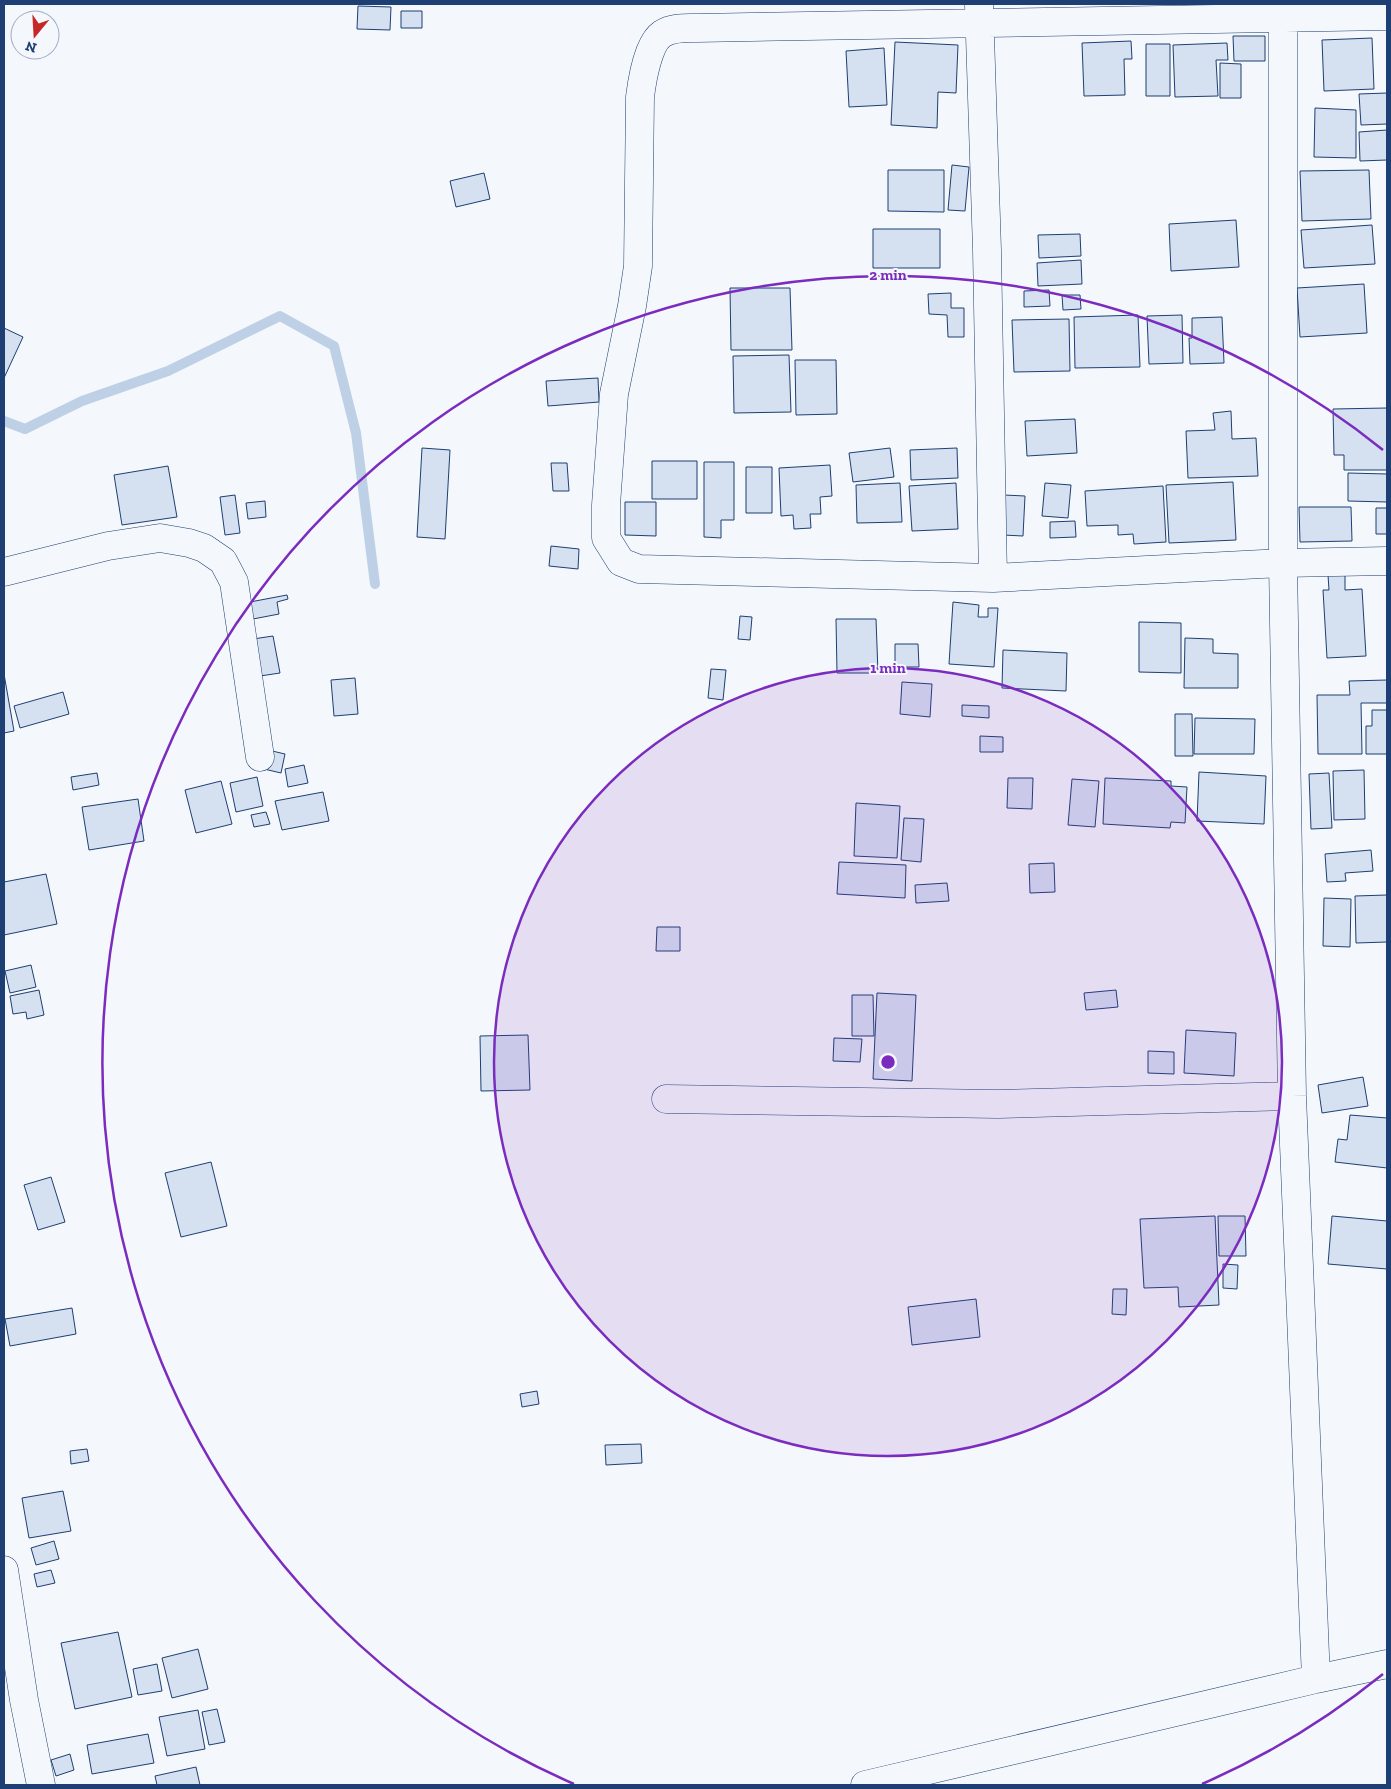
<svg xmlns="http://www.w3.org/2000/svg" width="1391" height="1789" font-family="'Zilla Slab',serif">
  <rect width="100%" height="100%" fill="#f4f7fb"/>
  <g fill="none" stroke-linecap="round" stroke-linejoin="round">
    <path stroke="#bed0e5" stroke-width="10" d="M4,421L25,429L82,401L168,371L280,316L334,346L356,433L375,584"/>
  </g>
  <path fill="#d5e0f0" stroke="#1d3f73" d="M358,6L391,7L390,30L357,29Z
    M401,11H422V28H401Z
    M1233,36H1265V61H1234Z
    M1372,38L1374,89L1324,91L1322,40Z
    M1131,41L1132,59H1124L1125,95L1084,96L1082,43Z
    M895,42L958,45L956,93L938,92L937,128L891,125Z
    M1227,43L1228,60H1216L1218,96L1175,97L1173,45Z
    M1146,44H1170V96H1146Z
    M884,48L887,105L849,107L846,51Z
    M1220,63L1241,64V98H1220Z
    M1387,93V124L1361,125L1359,94Z
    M1315,108L1356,110V158L1314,157Z
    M1387,130V160L1360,161L1359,132Z
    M952,165L969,167L965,211L948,210Z
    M888,170H944V212L888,211Z
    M1369,170L1371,219L1302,221L1300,171Z
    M484,173L490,199L456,207L450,181Z
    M1236,220L1239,267L1171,271L1169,224Z
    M1372,225L1375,264L1304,268L1301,230Z
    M873,229H940V268H873Z
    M1080,234L1081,256L1039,258L1038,235Z
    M1081,260L1082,284L1038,286L1037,263Z
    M1364,284L1367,333L1300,337L1297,288Z
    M730,288H790L792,350H731Z
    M1049,290L1050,306L1024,307V291Z
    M951,293V308H964V337H948L947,315L929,314L928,294Z
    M1062,295H1080L1081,309L1063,310Z
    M1138,315L1140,367L1075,368L1074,317Z
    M1182,315L1183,363L1149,364L1147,316Z
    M1222,317L1224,363L1190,364L1189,338H1192V318Z
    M1069,319L1070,371L1014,372L1012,320Z
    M4,328L23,337L4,378Z
    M789,355L791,412L734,413L733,356Z
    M795,360H836L837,414L796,415Z
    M598,378L599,402L548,406L546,381Z
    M1387,408V470H1344V455H1334L1333,409Z
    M1231,411L1232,439L1256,438L1258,476L1188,478L1186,431L1215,430L1213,413Z
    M1075,419L1077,453L1027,456L1025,421Z
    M422,448L450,450L445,539L417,537Z
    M890,448L894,477L853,482L849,453Z
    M957,448L958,478L911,480L910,450Z
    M652,461H697V499H652Z
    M704,462H734V520H721V538L704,537Z
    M551,463H567L569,491H553Z
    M830,465L832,496L820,497L821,514H810L811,528L794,529L793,515L781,516L779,468Z
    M168,466L177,517L122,525L114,475Z
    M746,467H772V513H746Z
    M1348,473L1387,474V502L1348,501Z
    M1233,482L1236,540L1169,543L1166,485Z
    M900,483L902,522L857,523L856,485Z
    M956,483L958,529L912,531L909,486Z
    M1045,483L1071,485L1068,518L1042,516Z
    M1163,486L1166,542L1134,544L1133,534L1118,535V525L1087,526L1085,491Z
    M235,495L240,533L225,535L220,497Z
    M1004,495L1025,496L1023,536L1003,535Z
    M265,501L266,517L248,519L246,503Z
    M625,502H656V536L625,535Z
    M1299,507H1351L1352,541L1300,542Z
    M1376,508H1387V534H1376Z
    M1075,521L1076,537L1050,538V522Z
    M551,546L579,549L578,569L549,566Z
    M1328,575H1345V590L1362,589L1366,656L1327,658L1323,590H1329Z
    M287,595L288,599L277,602L279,614L253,619L250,602Z
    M953,602L979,605L978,617H988V608H998L994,667L949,664Z
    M740,616L752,617L750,640L738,639Z
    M836,619H876L878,673H837Z
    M1139,622L1181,623V673L1139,672Z
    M273,636L280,673L260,676L253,639Z
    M1185,638L1213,639V653L1238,654V688H1184Z
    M895,644H918L919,667H895Z
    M1003,650L1067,653L1066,691L1002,688Z
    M711,669L726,670L723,700L708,698Z
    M4,674L14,731L4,733Z
    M355,678L358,714L334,716L331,680Z
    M1387,680V703H1361L1362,754H1318L1317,695H1350L1349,681Z
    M902,682L932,684L930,717L900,714Z
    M63,692L69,714L20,728L14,706Z
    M962,705L989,706V718L962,716Z
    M1372,710H1387V754H1366V726H1372Z
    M1175,714H1192L1193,756H1175Z
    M1195,718L1255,719L1254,754H1194Z
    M980,736L1003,737V752H980Z
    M268,750L285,754L281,773L264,769Z
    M304,765L308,783L288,787L285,769Z
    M1364,770L1365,819L1334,820L1333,771Z
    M1199,772L1266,776L1264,824L1197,821Z
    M97,773L99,785L73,790L71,777Z
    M1329,773L1332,828L1311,829L1309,774Z
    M257,777L263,806L236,812L230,783Z
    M1008,778H1033L1032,809L1007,808Z
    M1105,778L1171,781V786L1187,787L1185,823L1171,822L1170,828L1103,824Z
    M1072,779L1099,781L1095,827L1068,825Z
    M221,781L232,824L196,833L185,790Z
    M323,792L329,821L282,830L275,801Z
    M138,799L144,841L89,850L82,807Z
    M856,803L900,806L897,858L854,856Z
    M266,812L270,824L254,827L251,815Z
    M904,818L924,819L921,862L901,860Z
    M1371,850L1373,871L1345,873L1346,881L1327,882L1325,854Z
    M839,862L906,865L905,898L837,894Z
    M1054,863L1055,892L1030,893L1029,864Z
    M46,874L57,924L4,935V882Z
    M947,883L949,901L916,903L915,885Z
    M1387,895V942L1356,943L1355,896Z
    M1324,898L1351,899L1350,947L1323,946Z
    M657,927H680V951H656Z
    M31,965L36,987L10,993L5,971Z
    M39,990L44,1015L27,1019L26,1012L13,1014L10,996Z
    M1116,990L1118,1007L1086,1010L1084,993Z
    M877,993L916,995L912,1081L873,1079Z
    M852,995H873L874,1036H852Z
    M1186,1030L1236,1033L1234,1076L1184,1073Z
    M528,1035L530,1090L481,1091L480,1036Z
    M834,1038L862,1039L860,1062L833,1061Z
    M1148,1051L1174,1052V1074L1148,1073Z
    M1363,1077L1368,1106L1322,1113L1318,1085Z
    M1350,1115L1387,1118V1168L1335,1162L1338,1139L1347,1140Z
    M211,1162L227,1226L181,1237L165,1173Z
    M51,1177L65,1222L38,1230L24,1185Z
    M1215,1216L1219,1305L1179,1307L1178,1287L1144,1288L1140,1219Z
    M1218,1216H1245L1246,1256H1219Z
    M1332,1216L1387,1221V1269L1328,1264Z
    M1223,1264L1238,1265L1237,1289L1223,1288Z
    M1113,1289H1127L1126,1315L1112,1314Z
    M976,1299L980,1337L912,1345L908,1307Z
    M72,1308L76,1334L10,1346L5,1319Z
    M537,1391L539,1404L522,1407L520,1394Z
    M641,1444L642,1463L606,1465L605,1445Z
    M87,1449L89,1461L71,1464L70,1451Z
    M63,1491L71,1531L29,1538L22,1498Z
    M54,1541L59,1559L36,1565L31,1548Z
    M51,1570L55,1583L37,1587L34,1574Z
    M118,1632L132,1697L75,1709L61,1643Z
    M198,1649L208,1689L172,1698L162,1658Z
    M157,1664L162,1691L138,1695L133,1669Z
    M217,1709L225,1742L209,1745L202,1712Z
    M198,1710L205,1749L167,1756L159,1717Z
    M148,1734L154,1763L92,1774L87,1745Z
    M70,1754L74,1770L56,1776L51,1760Z
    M196,1767L200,1785H157L155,1776Z"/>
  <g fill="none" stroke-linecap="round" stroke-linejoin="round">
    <g stroke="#1d3f73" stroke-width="29">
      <path id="minor" d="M1283,4V563L1292,1096L1316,1679
        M979,5L987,250L993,578
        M1387,16L697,28C686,28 672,27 662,34C648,43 642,81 640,97L638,266L632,306L614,394L606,505V538L621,562L639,569L993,578L1283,563L1387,561
        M4,572L108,546L160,538L189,543L204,548L223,561L234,582L260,757
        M666,1099L998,1104L1292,1096
        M4,1570L24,1700L41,1785
        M865,1785L1316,1679L1387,1664"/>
    </g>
    <use href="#minor" stroke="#f4f7fb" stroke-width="28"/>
  </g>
  <circle cx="888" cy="1062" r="394" fill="#7b2cbf" fill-opacity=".12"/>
  <g fill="none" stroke="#7b2cbf" stroke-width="2.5">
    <circle cx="888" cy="1062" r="394"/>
    <path d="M1383 1674A787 787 0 0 1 1202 1784M574 1784A787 787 0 1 1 1383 450"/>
  </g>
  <circle cx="888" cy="1062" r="8" fill="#7b2cbf" stroke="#f4f7fb" stroke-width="2.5"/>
  <g font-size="15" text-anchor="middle" font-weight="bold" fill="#7b2cbf" stroke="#f4f7fb" stroke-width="4" stroke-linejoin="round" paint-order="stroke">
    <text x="888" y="280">2 min</text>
    <text x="888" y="673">1 min</text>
  </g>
  <rect width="1391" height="1789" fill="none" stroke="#1d3f73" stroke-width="10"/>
  <g transform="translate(35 35) rotate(198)"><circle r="24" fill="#f4f7fb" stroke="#9eadc5"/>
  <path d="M0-4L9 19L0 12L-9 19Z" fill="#c62828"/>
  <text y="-8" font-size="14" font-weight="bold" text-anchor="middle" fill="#1d3f73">N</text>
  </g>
</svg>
